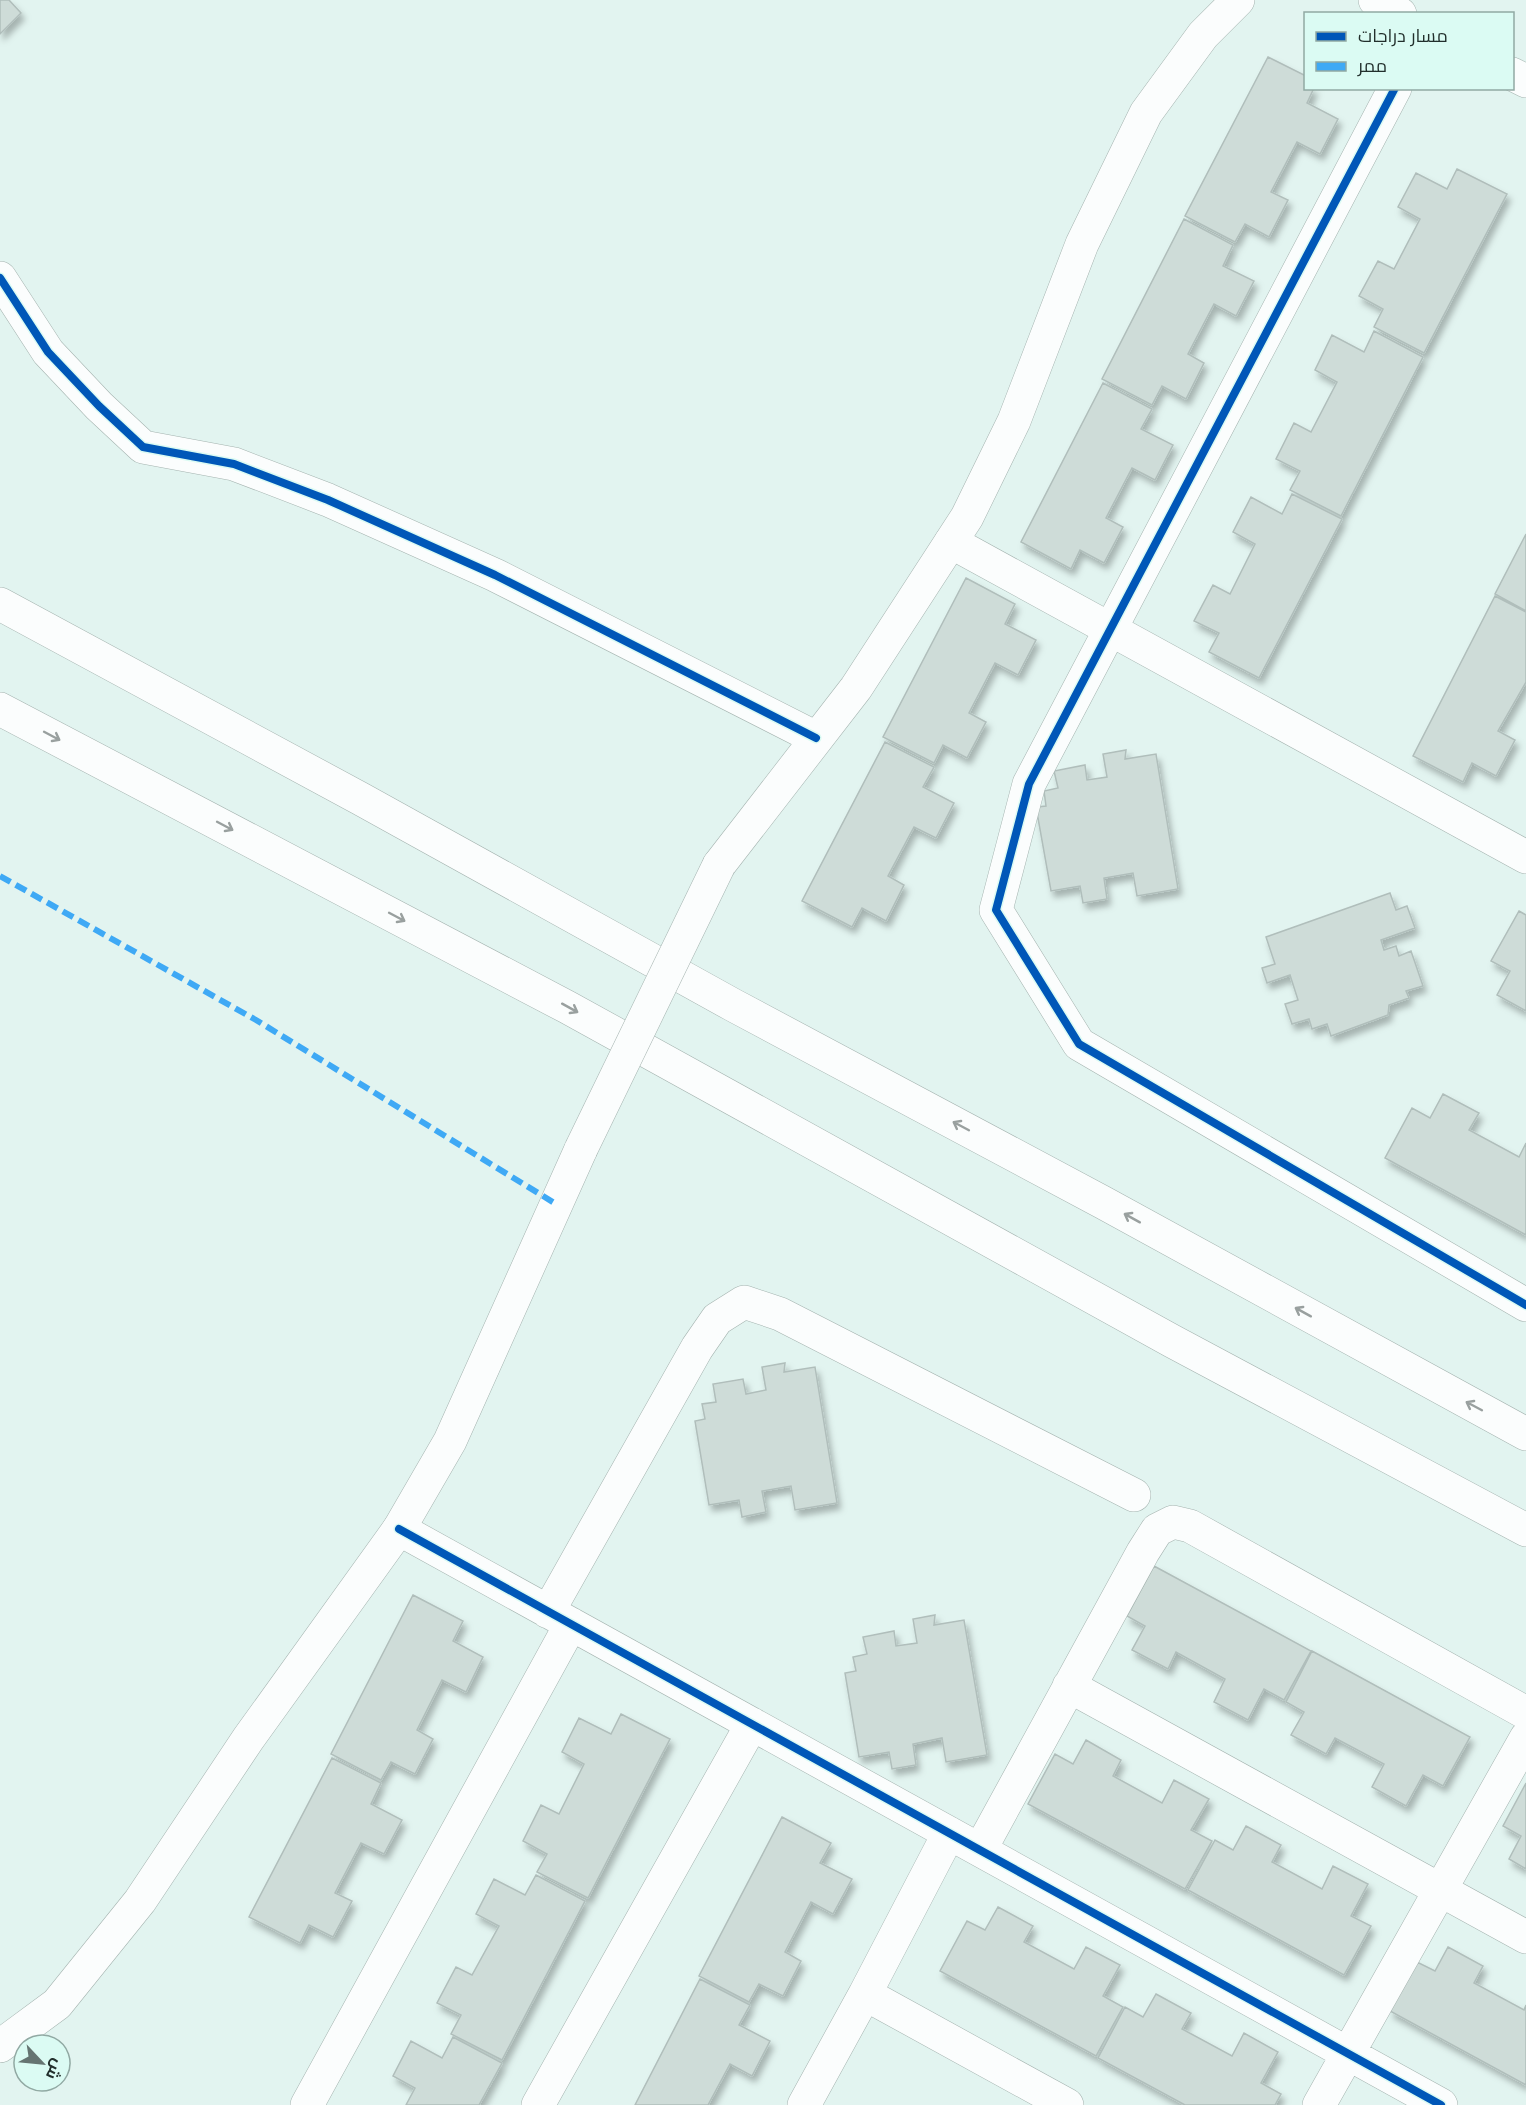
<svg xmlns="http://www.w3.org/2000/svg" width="1526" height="2105" font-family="Quicksand,Cairo,sans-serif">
  <defs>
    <filter id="shadow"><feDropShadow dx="3.5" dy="6" stdDeviation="3" flood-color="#0004"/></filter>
  </defs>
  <rect width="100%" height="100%" fill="#e2f4f0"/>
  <path fill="#cedcd8" stroke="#b0bebb" stroke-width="1.5" filter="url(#shadow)" d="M0,0H9L21,13L0,34Z
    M1268,57L1306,76V88H1314L1307,103L1338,119L1320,154L1297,142L1271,192L1288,200L1269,237L1245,224L1235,242L1185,216Z
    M1457,169L1507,194L1424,353L1374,327L1383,309L1359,296L1378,261L1394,269L1420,219L1398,207L1416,173L1447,189Z
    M1184,219L1233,245L1223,266L1254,281L1236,316L1214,304L1188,354L1204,363L1186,399L1162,386L1152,405L1102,379Z
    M1374,331L1423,357L1341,516L1290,490L1300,471L1276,459L1294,423L1311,432L1337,382L1315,370L1332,335L1364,352Z
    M1103,383L1152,409L1141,429L1173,445L1155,480L1132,468L1106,518L1123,527L1104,563L1080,550L1071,569L1021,542Z
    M1292,494L1342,519L1259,678L1209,652L1219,633L1194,621L1213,585L1230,594L1255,544L1233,532L1251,497L1282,514Z
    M1526,534V611L1495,594Z
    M966,578L1015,604L1005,624L1036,640L1018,675L995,663L969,713L986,722L967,758L943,745L934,763L883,737Z
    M1495,596L1526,612V682L1498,731L1515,740L1496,776L1472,763L1463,782L1413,756Z
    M885,742L934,767L923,787L954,803L936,838L914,827L888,876L904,885L886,921L862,908L852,927L802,901Z
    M1126,750L1125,759L1156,754L1178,889L1137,896L1133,873L1104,878L1107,899L1083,903L1080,886L1051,891L1036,807L1046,806L1044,791L1058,788L1054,771L1085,765L1087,780L1107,777L1103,754Z
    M1390,893L1396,910L1407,906L1415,928L1381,940L1384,950L1396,946L1399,956L1411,951L1423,986L1406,991L1409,998L1389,1005L1388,1015L1331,1036L1327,1024L1312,1029L1309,1019L1292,1024L1285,1004L1298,1000L1290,975L1267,983L1262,968L1275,964L1266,937Z
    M1519,911L1526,915V1011L1497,995L1510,971L1491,961Z
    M1443,1094L1479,1113L1469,1130L1519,1157L1526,1143V1235L1385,1158L1412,1108L1430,1118Z
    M785,1363L784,1372L815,1367L837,1503L795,1510L791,1486L762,1491L766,1512L742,1517L739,1500L709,1505L695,1421L705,1419L702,1404L716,1402L713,1384L743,1379L746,1394L766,1390L762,1367Z
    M1154,1566L1311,1651L1284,1700L1264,1689L1248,1720L1214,1702L1225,1679L1176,1652L1168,1669L1132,1650L1145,1626L1127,1616Z
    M413,1595L463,1621L453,1641L483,1657L466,1692L442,1680L417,1730L433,1739L415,1774L391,1762L381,1780L331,1754Z
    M935,1615L934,1625L964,1620L987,1755L946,1762L942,1738L913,1744L916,1765L892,1769L889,1752L859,1757L845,1673L856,1671L853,1657L867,1654L863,1637L894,1631L896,1646L917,1643L913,1619Z
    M1312,1651L1470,1737L1443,1786L1423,1775L1406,1806L1372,1787L1384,1764L1335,1738L1326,1754L1291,1735L1304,1712L1286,1702Z
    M621,1714L670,1739L588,1898L537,1872L547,1854L523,1841L541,1805L559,1814L584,1764L562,1752L579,1718L611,1734Z
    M1086,1740L1121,1760L1113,1776L1162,1803L1174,1780L1209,1799L1191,1830L1212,1841L1185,1889L1028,1804L1055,1754L1073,1764Z
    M332,1758L381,1783L371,1804L402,1820L384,1854L361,1843L335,1893L352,1901L333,1937L309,1925L300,1943L249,1917Z
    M1526,1783V1869L1509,1859L1521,1836L1503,1826Z
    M782,1817L831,1843L820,1863L852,1879L833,1914L811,1902L785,1952L801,1961L783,1996L759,1984L749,2002L699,1976Z
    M1246,1826L1281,1845L1272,1862L1322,1889L1333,1866L1368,1884L1351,1916L1371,1926L1344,1975L1188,1890L1215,1840L1233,1850Z
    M536,1875L585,1901L502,2060L451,2034L461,2015L437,2003L456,1967L472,1975L499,1926L476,1914L494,1879L525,1895Z
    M998,1907L1033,1926L1024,1942L1074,1969L1086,1947L1120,1965L1103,1996L1123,2007L1096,2056L940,1971L967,1921L985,1930Z
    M1448,1947L1483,1966L1474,1983L1524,2010L1526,2005V2085L1390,2011L1417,1962L1435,1971Z
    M700,1979L750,2005L739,2025L770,2041L752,2076L730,2064L708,2105H635Z
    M1156,1994L1191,2013L1182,2029L1232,2056L1244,2033L1278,2052L1261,2083L1281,2094L1275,2105H1185L1098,2058L1125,2007L1143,2017Z
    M453,2037L502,2063L479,2105H406L415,2088L393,2076L411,2041L442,2058Z"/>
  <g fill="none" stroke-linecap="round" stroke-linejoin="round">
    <g stroke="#a4b3af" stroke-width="34">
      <path id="minor" d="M1375,0L1400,14
        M1512,74L1526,81
        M1395,88L1029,784L996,910L1079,1044L1526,1305
        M0,278L48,352L99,406L143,447L234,464L328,500L495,575L816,738
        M951,542L1526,857
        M399,1529L1441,2105
        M548,1612L697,1348L717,1319L744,1302L780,1314L1134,1495
        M1069,1686L1526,1937
        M949,1833L865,1994L1067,2105
        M980,1850L1143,1552L1157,1530L1173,1522L1190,1526L1526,1713
        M307,2105L571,1624
        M538,2105L752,1724
        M804,2105L865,1994
        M1319,2105L1526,1738"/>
    </g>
    <g stroke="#a4b3af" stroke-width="34">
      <path id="major" d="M719,865L856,688L967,517L1014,421L1082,244L1146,113L1203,35L1238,0
        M0,2046L57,2004L140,1901L248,1739L399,1529L450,1441L581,1149"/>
    </g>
    <g stroke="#a4b3af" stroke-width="34">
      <path id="highway" d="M0,604L361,799L733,1005L1104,1203L1526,1434
        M0,709L567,1007L1172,1341L1526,1530"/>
    </g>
    <use href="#minor" stroke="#fbfdfd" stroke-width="33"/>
    <use href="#major" stroke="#fbfdfd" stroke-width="33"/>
    <use href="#highway" stroke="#fbfdfd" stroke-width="33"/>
    <g stroke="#a4b3af" stroke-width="34" stroke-linecap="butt">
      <path id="major-bridge" d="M581,1149L719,865"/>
    </g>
    <use href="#major-bridge" stroke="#fbfdfd" stroke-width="33"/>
    <path stroke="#3fa9f5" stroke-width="6" stroke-dasharray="12 6" stroke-linecap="butt" d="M0,876L256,1020L556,1204"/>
    <g stroke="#dbfbf3" stroke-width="11">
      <path id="cycleway" d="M1395,88L1029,784L996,910L1079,1044L1526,1305
        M0,278L48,352L99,406L143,447L234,464L328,500L495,575L816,738
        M399,1529L1441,2105"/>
    </g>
    <use href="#cycleway" stroke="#0057b8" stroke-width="8"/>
  </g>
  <defs><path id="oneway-shaft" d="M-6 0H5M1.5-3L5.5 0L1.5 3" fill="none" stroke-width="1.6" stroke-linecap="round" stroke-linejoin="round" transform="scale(1.5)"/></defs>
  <g stroke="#99a09f">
    <use href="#oneway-shaft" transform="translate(52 736) rotate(28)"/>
    <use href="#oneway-shaft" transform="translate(225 826) rotate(28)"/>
    <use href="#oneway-shaft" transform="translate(397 917) rotate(28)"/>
    <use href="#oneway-shaft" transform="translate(570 1008) rotate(29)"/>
    <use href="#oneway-shaft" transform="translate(961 1126) rotate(-152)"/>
    <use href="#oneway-shaft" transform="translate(1132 1218) rotate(-151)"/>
    <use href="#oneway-shaft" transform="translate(1303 1312) rotate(-151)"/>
    <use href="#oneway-shaft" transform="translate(1474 1406) rotate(-152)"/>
  </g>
  <rect x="1304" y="12" width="210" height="78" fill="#dbfbf3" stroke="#91a9a3" stroke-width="1.5"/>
  <rect x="1316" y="32" width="30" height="9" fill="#0057b8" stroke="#91a9a3" stroke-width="1.5"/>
  <text x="1358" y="42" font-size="18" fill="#222f2c">مسار دراجات</text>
  <rect x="1316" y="62" width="30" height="9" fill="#3fa9f5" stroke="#91a9a3" stroke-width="1.5"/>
  <text x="1358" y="72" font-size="18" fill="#222f2c">ممر</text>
  <g transform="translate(42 2063) rotate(116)"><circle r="28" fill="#dbfbf3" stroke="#91a9a3" stroke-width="1.5"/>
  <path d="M0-4.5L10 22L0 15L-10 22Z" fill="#657471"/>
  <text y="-9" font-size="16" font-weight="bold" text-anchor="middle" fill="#222f2c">ش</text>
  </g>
</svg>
